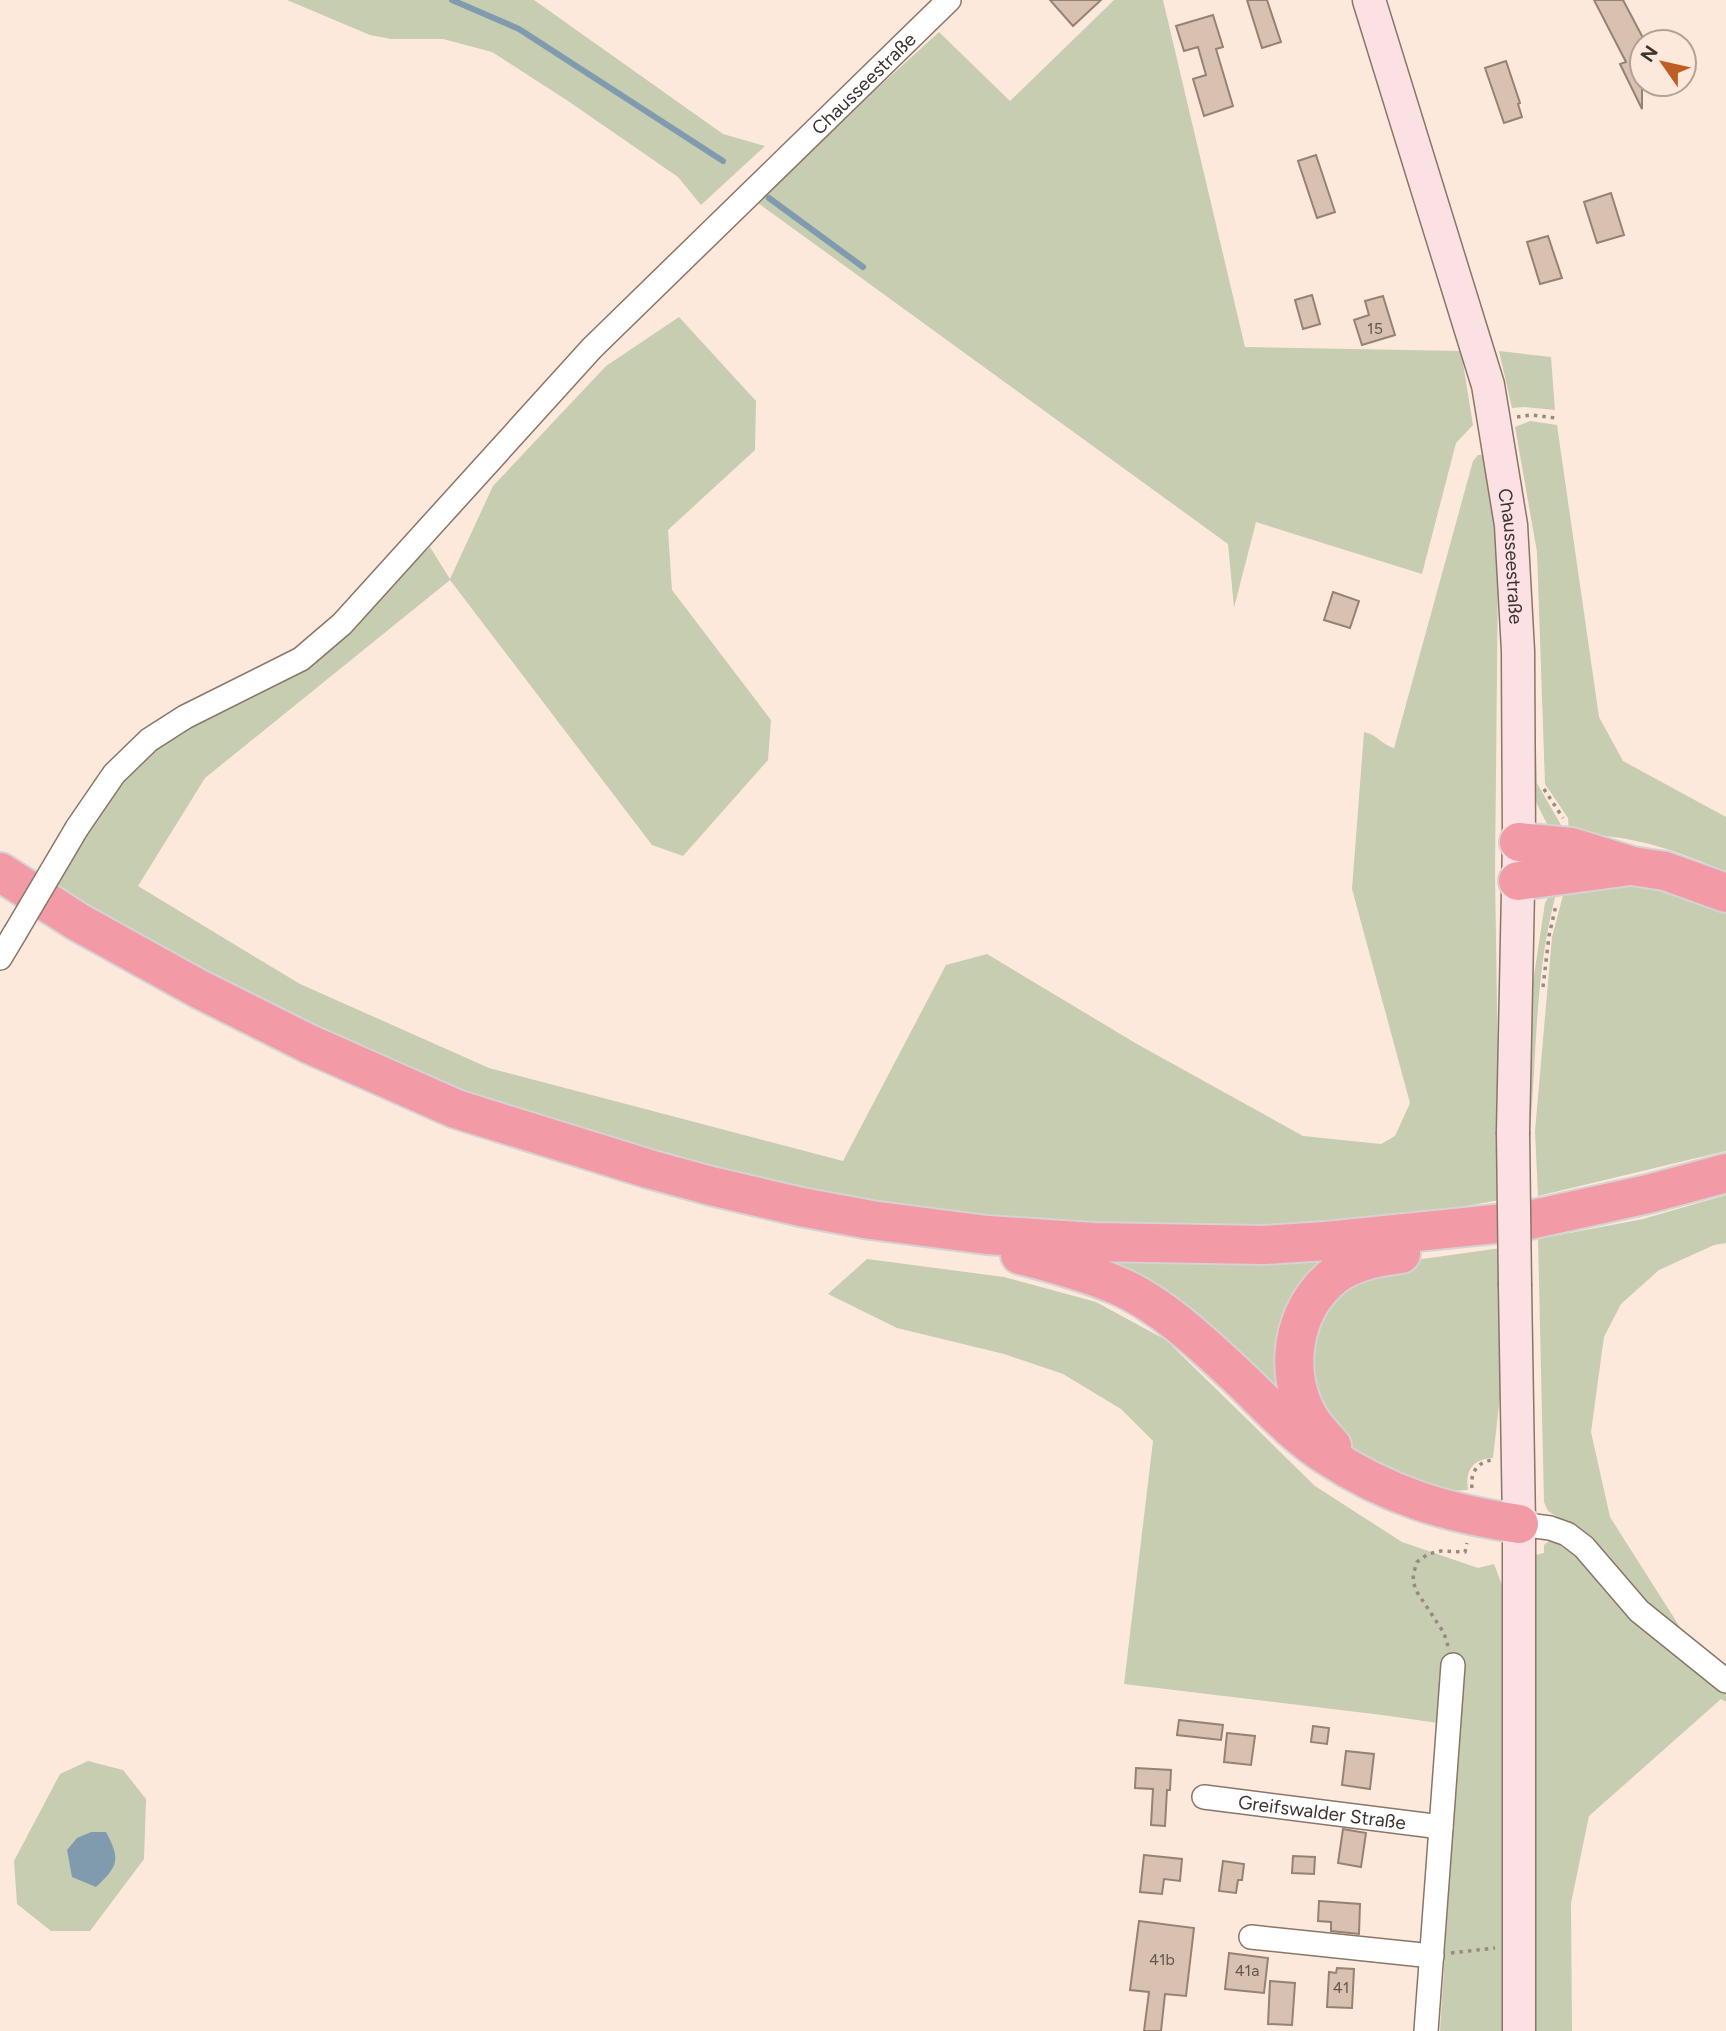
<svg xmlns="http://www.w3.org/2000/svg" width="1726" height="2031" font-family="Figtree,sans-serif">
  <rect width="100%" height="100%" fill="#fde9dc"/>
  <path fill="#c6cdb1" d="M287,0H534L723,134L765,146L701,205L678,177L568,101L492,52L443,39H391L370,35Z
    M1114,0H1163L1245,347L1461,351L1473,425L1456,443L1422,574L1256,522L1234,608L1228,544L758,203L785,172L939,32L1010,101Z
    M679,317L756,401L755,450L668,530L672,590L771,720L768,760L683,856L652,845L450,580L205,778L138,886L300,984L489,1068L843,1161L946,965L987,954L1137,1044L1303,1136L1381,1144L1395,1136L1410,1103L1352,889L1364,732C1377,734 1382,745 1394,748L1473,461L1478,455H1485L1492,462L1498,571L1495,873L1500,1200L1421,1214L1383,1226L1152,1234L844,1204L490,1109L304,1028L49,891L103,800L152,747L251,693L399,577L430,547L450,579L493,486L606,366Z
    M1499,351L1551,357L1555,410L1523,407L1512,408Z
    M1530,421L1557,425L1599,717L1623,761L1726,817V872C1677,850 1624,832 1569,835L1568,818L1545,784L1537,552L1515,427Z
    M1510,430L1530,552L1537,783L1561,825L1560,832L1547,824L1534,798Z
    M1634,881L1726,909V1151L1538,1196L1535,1131L1552,937L1566,884Z
    M1558,887C1535,965 1537,1050 1530,1131H1525L1526,1028L1545,903L1550,894Z
    M1726,1195V1243L1714,1245L1659,1270L1621,1304L1604,1337L1591,1432L1610,1517L1683,1632L1726,1666V1702L1721,1699L1589,1816L1571,1903L1572,2031H1528L1531,1556L1544,1553V1545L1569,1524L1548,1511L1544,1502L1538,1239L1643,1219Z
    M1501,1248L1502,1379L1493,1458C1473,1459 1465,1470 1468,1490C1423,1494 1370,1468 1339,1437C1327,1426 1318,1412 1308,1399L1315,1308L1379,1265Z
    M1331,1252L1292,1401L1103,1270L1105,1254Z
    M867,1259L1004,1277L1096,1302L1166,1340L1315,1486L1402,1542L1478,1568L1494,1564L1502,1585L1506,1612L1512,2031H1440L1459,1726L1382,1715L1124,1684L1153,1441L1121,1409L1063,1374L1004,1354L897,1328L828,1294Z
    M88,1761L123,1770L146,1799L144,1859L90,1931H51L17,1904L14,1861L60,1774Z"/>
  <path fill="#819bae" d="M91,1832H106C121,1860 118,1866 96,1887L72,1877L67,1850L77,1838Z"/>
  <g fill="none" stroke-linecap="round" stroke-linejoin="round">
    <path stroke="#819bae" stroke-width="6" d="M452,0L519,29L723,161
      M769,198L863,267"/>
  </g>
  <path fill="#d9c1b1" stroke="#978172" stroke-width="2" d="M1050,0H1101L1073,26Z
    M1247,0H1267L1281,42L1262,48Z
    M1594,0H1623L1642,36V109L1620,64L1626,62Z
    M1213,15L1223,47L1216,49L1233,106L1204,116L1193,79L1206,75L1198,47L1184,51L1176,26Z
    M1506,61L1520,103L1518,104L1522,117L1504,123L1485,68Z
    M1316,155L1335,212L1317,218L1298,161Z
    M1611,193L1624,235L1597,243L1584,202Z
    M1548,236L1562,278L1540,284L1527,242Z
    M1312,295L1320,324L1303,329L1295,300Z
    M1383,296L1395,335L1362,345L1354,320L1369,315L1365,301Z
    M1333,592L1359,601L1350,628L1324,620Z
    M1179,1720L1223,1725L1221,1740L1177,1735Z
    M1313,1726L1329,1728L1327,1744L1311,1742Z
    M1227,1733L1255,1736L1251,1765L1224,1762Z
    M1346,1751L1374,1754L1370,1789L1342,1785Z
    M1136,1768L1171,1770L1170,1790H1167L1165,1826L1151,1825L1153,1789L1135,1788Z
    M1343,1829L1366,1833L1361,1867L1338,1863Z
    M1144,1855L1182,1859L1180,1881L1164,1879L1162,1894L1140,1892Z
    M1293,1856L1315,1857L1314,1874L1292,1873Z
    M1223,1861L1244,1864L1242,1880H1238L1236,1893L1219,1891Z
    M1319,1901L1360,1904L1359,1934L1331,1931V1922L1318,1921Z
    M1139,1921L1194,1928L1186,1996L1165,1994L1161,2031H1144L1149,1992L1130,1990Z
    M1229,1953L1268,1958L1264,1993L1225,1989Z
    M1337,1968L1354,1969L1352,2008L1327,2007L1329,1972L1336,1973Z
    M1270,1981L1295,1983L1292,2025L1268,2024Z"/>
  <g fill="none" stroke-linecap="round" stroke-linejoin="round">
    <g stroke="#8a7566" stroke-width="26">
      <g id="street">
        <path id="s1" d="M77,828L114,774L149,740L185,717L301,659L342,624L592,348L949,0"/>
        <path d="M0,958L15,933"/>
        <path d="M1519,1524L1550,1528L1567,1534L1584,1547L1639,1611L1726,1681"/>
        <path id="s2" d="M1204,1797L1441,1827"/>
        <path d="M1251,1937L1432,1956"/>
        <path d="M1426,2031L1453,1665"/>
      </g>
    </g>
    <g stroke="#8a7566" stroke-width="35">
      <g id="secondary">
        <path id="s3" d="M1369,0L1488,385L1511,525L1518,651L1519,842L1513,1132"/>
        <path d="M1515,1286L1519,1524V2031"/>
      </g>
    </g>
    <g stroke="#d5d2d1" stroke-width="42">
      <path id="highway" d="M1519,842L1571,847L1632,866L1665,871L1726,893
        M0,872L78,922L199,989L309,1044L456,1109L649,1169L711,1186L801,1207L871,1220L987,1235L1093,1242L1264,1245L1326,1241L1525,1221L1648,1194L1726,1173
        M1518,881L1623,867
        M1020,1255C1052,1263 1085,1272 1116,1285C1158,1302 1202,1343 1235,1374C1264,1401 1292,1433 1326,1455C1388,1496 1446,1513 1519,1524
        M1332,1446C1325,1438 1317,1430 1311,1421C1282,1375 1291,1309 1335,1275C1354,1261 1379,1257 1401,1254"/>
    </g>
    <path stroke="#998a81" stroke-width="3.5" stroke-dasharray="3.5 5" stroke-linecap="butt" d="M1517,417L1531,415L1556,418
      M1544,789L1563,818
      M1543,987L1549,936L1556,905
      M1472,1488C1470,1472 1478,1461 1494,1460
      M1448,1646L1444,1633L1415,1589L1413,1575L1417,1562L1428,1554L1441,1551L1465,1552L1467,1543
      M1451,1953L1495,1948"/>
    <use href="#street" stroke="#fff" stroke-width="23"/>
    <use href="#secondary" stroke="#fbe1e4" stroke-width="32"/>
    <use href="#highway" stroke="#f29aa6" stroke-width="38"/>
    <g stroke="#8a7566" stroke-width="26" stroke-linecap="butt">
      <path id="street-bridge" d="M15,933L77,828"/>
    </g>
    <g stroke="#8a7566" stroke-width="35" stroke-linecap="butt">
      <path id="secondary-bridge" d="M1513,1132L1515,1286"/>
    </g>
    <use href="#street-bridge" stroke="#fff" stroke-width="23"/>
    <use href="#secondary-bridge" stroke="#fbe1e4" stroke-width="32"/>
  </g>
  <g text-anchor="middle" stroke-width="5" stroke-linejoin="round" paint-order="stroke">
    <g font-size="16" fill="#65574f">
      <text x="1375" y="334">15</text>
      <text x="1162" y="1965">41b</text>
      <text x="1247" y="1976">41a</text>
      <text x="1341" y="1993">41</text>
    </g>
    <g font-size="19" fill="#3e342e" stroke="#fde9dc">
      <text dy="7" stroke="none"><textPath href="#s1" startOffset="1092">Chausseestraße</textPath></text>
      <text dy="7" stroke="none"><textPath href="#s3" startOffset="576">Chausseestraße</textPath></text>
      <text dy="7" stroke="none"><textPath href="#s2" startOffset="119">Greifswalder Straße</textPath></text>
    </g>
  </g>
  <g transform="translate(1663 63) rotate(304)"><circle r="33" fill="#fde9dc" stroke="#b1a196" stroke-width="2"/>
  <path d="M0-5L12 26L0 18L-12 26Z" fill="#bf5d22"/>
  <text y="-10" font-size="19" font-weight="bold" text-anchor="middle" fill="#3e342e">N</text>
  </g>
</svg>
